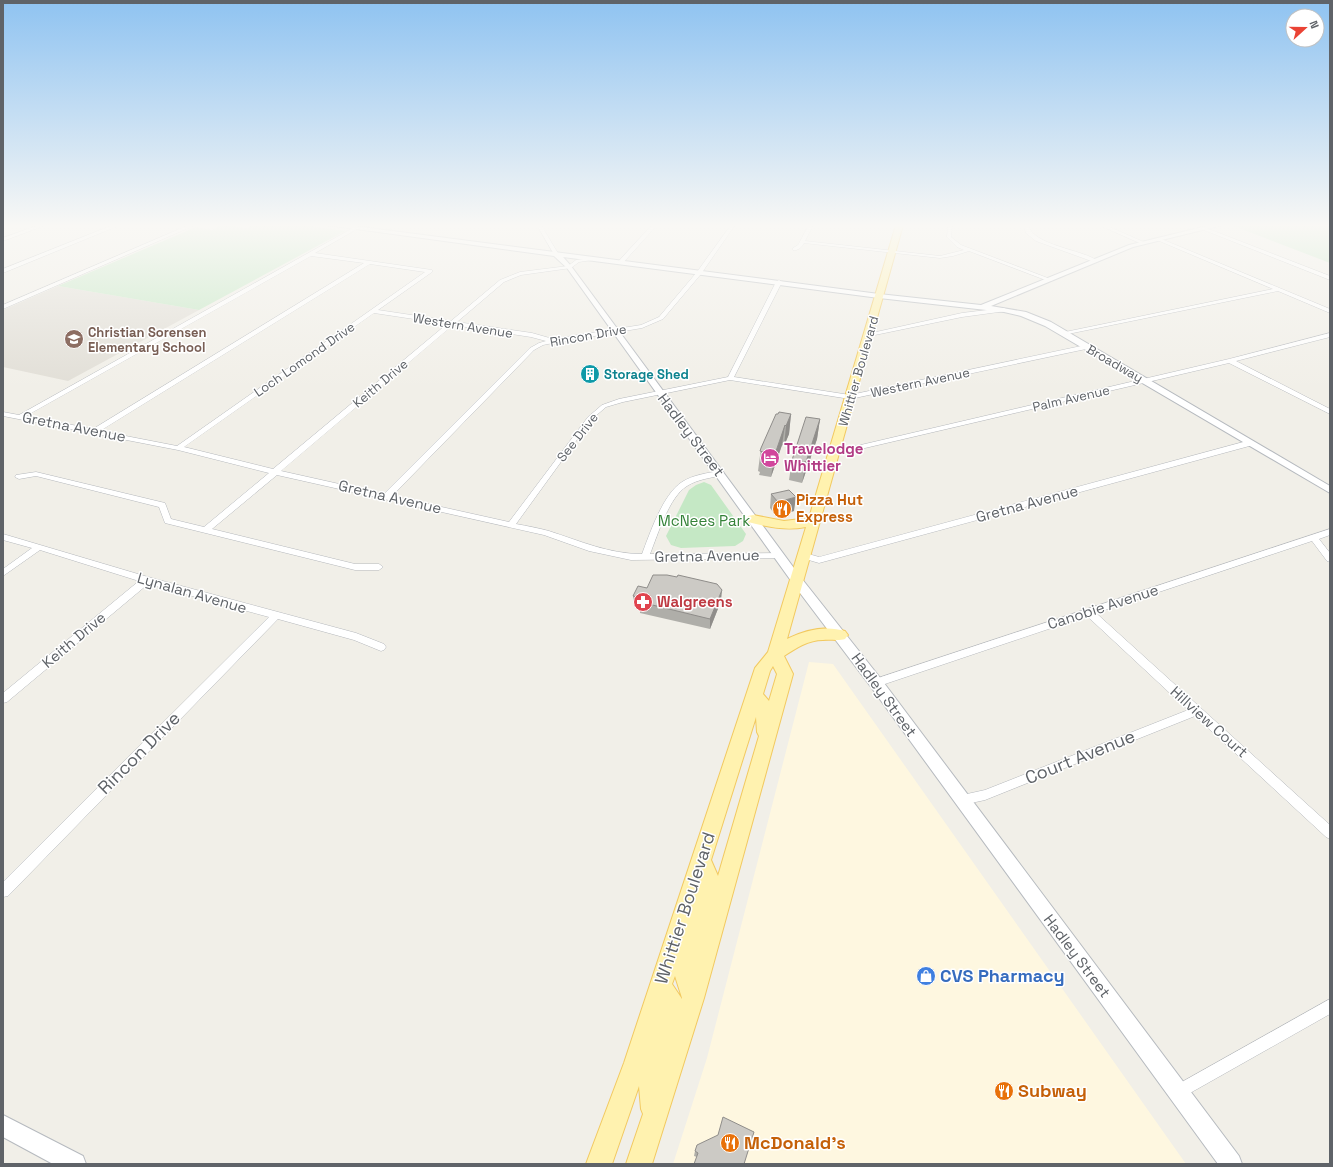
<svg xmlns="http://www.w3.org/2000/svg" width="1333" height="1167" font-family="'Space Grotesk',sans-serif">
  <rect width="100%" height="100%" fill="#f1efe8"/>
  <path fill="#fef7e0" d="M809,662L833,664L1186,1164H673L707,1058Z"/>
  <path fill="#e1ded6" d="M58,286L199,310L68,381L3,367V310Z"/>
  <path fill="#c5e8c5" d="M222,225L247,228L252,225H303L345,231L199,310L58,286L196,227L212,230Z
    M1231,225H1330V263Z
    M704,482L711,485L746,534L743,541L735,546L681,548L671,545L666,536L689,490L696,485Z"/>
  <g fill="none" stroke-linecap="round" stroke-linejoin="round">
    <g stroke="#b5b8bc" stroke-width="1">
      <path id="street" d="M39,225H46L3,241V238Z
        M113,225H120L3,273V269Z
        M189,225H195L3,309V305Z
        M537,225H541L559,255V256H555Z
        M652,225H657L622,264H618V262Z
        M731,225H735L701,274L663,319L642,328L553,343L543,345L534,350L392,496L509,522L588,417L602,405L619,399L728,377L776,282L779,280L782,282L734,377L850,395L1086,345L1089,347L1086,349L850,399L730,380L623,402L606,407L592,419L516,524C527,526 538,528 549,531C580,541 609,554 642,554C650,533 663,494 682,482C693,475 707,473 720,471H723V475C711,478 698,479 687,486C669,497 658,534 650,554L782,553L783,555L779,558L631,560L589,551L544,535L277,475L212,529L355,564H379L383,567L379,570H355L165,523L159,507L36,476L19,479L15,477L16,475L36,472L165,503L171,519L204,527L269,473L178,450L3,416V412L19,415L353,228L357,229L315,253L432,270V272L378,310L451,321L500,280L520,272L568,266L576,260L592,258V260L579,262L571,268L521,275L504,282L457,322L532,333L553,339L641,325L659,317L697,272ZM311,256L364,263L93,429L26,416ZM370,264L425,272L177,446L100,431ZM374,313L447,324L273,469L184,447ZM453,325L531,337L546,341L539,343L530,348L384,494L281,471Z
        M809,225H813L805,241L940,256L964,250L957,247L947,237L948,225H952L951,237L961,245L1053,280L1048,281L969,251L953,256L940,258L804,243C802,247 798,251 793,250V248L798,245Z
        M1024,225H1028C1034,246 1081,249 1098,261L1094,262L1036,241L1026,233Z
        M1099,225H1105L1146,243L1142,244Z
        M1206,228L1330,276V280L1204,230Z
        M1159,238L1330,309V313L1278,291L1063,335L1062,334L1065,332L1273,289L1157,240Z
        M1004,308L1007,310L1006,311L962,317L870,336L867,334L962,313Z
        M1330,333V337L1236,361L1330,409V414L1229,363L835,455L831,453L835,451L1229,359Z
        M1247,441H1250L1254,443L1253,445L819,563L802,558L801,556L805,553L819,557Z
        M1330,529V535L1319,539L1330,553V562L1327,561L1312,541L1096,613L1330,825V839L1326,837L1195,716L985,800L962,805L958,804L956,800L958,796L985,790L1188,710L1087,616L876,687L872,686L871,683L872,680Z
        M3,534L148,577L356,633L384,644L386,647L384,650L381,651L354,640L278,619L8,896L3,897V882L269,617L148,584L7,702L3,703V693L139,581L40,550L3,576V569L32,548L3,540Z
        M1330,999V1014L1183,1097L1178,1100L1173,1097L1170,1092L1173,1087Z"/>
    </g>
    <g stroke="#b6babf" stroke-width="2">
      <path id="secondary" d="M327,225H346L879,294L981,305L1129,245L1211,225H1223L1133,247L991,306L1026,312L1051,322L1330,486V493L1045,326L1021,316L1004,312L879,298L563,257L571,266L802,579L881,679L1239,1156L1242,1164H1218L871,687L794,585L567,268L554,256Z
        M3,1115L83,1156L86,1164H53L3,1137Z"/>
    </g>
    <g stroke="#f2c960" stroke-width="2">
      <path id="primary" d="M896,225H903L787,639C805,630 826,625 845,631L848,635L845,639C838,641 830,639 823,640C808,640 796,648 784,656L793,674L704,998L652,1164H626L643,1114L641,1109L639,1086L612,1164H586L624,1063L755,668L768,652L806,527C786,531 768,527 748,522L747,519L748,516L753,515L784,521L809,518ZM773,666L777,674L769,701L763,694L770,671ZM756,717L757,732L759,736L718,876L711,860ZM675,976L682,998V999L672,984Z"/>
    </g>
    <use href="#street" fill="#fff" fill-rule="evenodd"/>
    <use href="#secondary" fill="#fff" fill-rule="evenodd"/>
    <use href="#primary" fill="#fff2af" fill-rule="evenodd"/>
  </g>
  <path fill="#afaea9" d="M778,414H791L789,434L784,446L782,445L771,477L759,475L760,472L758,471L761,448Z
    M820,419L817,439L802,483L789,480L792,460Z
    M771,494L794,511L776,516L770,508Z
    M647,588L721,601L710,629L640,613V608L634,606L633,596Z
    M695,1151L744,1164L697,1157L694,1156Z"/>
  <path fill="#8f8d8a" d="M791,414L789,434L784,446L786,426Z
    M820,419L817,439L802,483L806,462Z
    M785,425L782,445L771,477L774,457Z
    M796,497L794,511L776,516L778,502Z
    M722,590L721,601L710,629V619Z"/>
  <path fill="#cccac5" stroke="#8f8d8a" d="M779,412L791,414L786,426L785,425L774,457L762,454L763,452L760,451L761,448L776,414H778Z
    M806,417L820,419L806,462L792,460Z
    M789,490L796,497L778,502L771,494Z
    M653,575H667L677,577L678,575L717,584L722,590L710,619L640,602L642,598L633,596L638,586L647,588Z
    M723,1117L754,1132L744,1164H694L698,1153L695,1151L697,1145L718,1135Z"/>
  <linearGradient id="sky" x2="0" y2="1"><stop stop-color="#8fc3f1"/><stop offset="0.58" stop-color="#f9f8f5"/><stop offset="1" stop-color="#f9f8f5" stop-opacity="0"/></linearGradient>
  <rect width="1333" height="389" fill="url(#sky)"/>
  <defs>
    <g id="school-disc" transform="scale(1)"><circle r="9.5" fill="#8d6e63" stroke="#fff"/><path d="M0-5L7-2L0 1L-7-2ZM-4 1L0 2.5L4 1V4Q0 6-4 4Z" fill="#fff"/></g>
    <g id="building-disc" transform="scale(1)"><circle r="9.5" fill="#0f9aa8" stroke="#fff"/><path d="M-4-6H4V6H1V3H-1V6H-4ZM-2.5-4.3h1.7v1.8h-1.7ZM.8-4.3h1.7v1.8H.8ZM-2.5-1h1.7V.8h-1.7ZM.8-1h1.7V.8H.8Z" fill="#fff"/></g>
    <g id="hotel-disc" transform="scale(1)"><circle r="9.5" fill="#d1479c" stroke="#fff"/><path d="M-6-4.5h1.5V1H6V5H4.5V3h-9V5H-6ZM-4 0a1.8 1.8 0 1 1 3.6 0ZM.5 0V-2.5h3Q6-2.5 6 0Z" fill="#fff"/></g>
    <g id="restaurant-disc" transform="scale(1)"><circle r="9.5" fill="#e8710a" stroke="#fff"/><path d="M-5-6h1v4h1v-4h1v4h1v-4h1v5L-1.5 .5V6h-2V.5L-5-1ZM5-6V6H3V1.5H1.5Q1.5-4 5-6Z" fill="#fff"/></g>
    <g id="pharmacy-disc" transform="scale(1)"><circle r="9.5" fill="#e0444e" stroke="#fff"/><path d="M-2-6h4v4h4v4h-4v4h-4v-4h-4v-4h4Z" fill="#fff"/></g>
    <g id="shop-disc" transform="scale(1)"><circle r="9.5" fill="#3f7fe0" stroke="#fff"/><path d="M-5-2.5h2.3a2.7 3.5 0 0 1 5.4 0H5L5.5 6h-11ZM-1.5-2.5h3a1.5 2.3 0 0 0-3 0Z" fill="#fff"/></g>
  </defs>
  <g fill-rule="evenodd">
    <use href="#school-disc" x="74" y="339"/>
    <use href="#building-disc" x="590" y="374"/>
    <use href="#hotel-disc" x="770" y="458"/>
    <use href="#restaurant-disc" x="782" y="509"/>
    <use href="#pharmacy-disc" x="643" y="602"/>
    <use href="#shop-disc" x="926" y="976"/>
    <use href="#restaurant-disc" x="1004" y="1091"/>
    <use href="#restaurant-disc" x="730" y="1143"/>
  </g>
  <g text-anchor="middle" stroke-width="3" stroke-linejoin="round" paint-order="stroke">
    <g font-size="13" fill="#5f6368" stroke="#fff">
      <text transform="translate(463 325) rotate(9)" y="5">Western Avenue</text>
      <text transform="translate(588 335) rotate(-10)" y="5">Rincon Drive</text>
      <text transform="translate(304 359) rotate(-35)" y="5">Loch Lomond Drive</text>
      <text transform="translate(1115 363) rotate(30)" y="5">Broadway</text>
      <text transform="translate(858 371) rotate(-74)" y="5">Whittier Boulevard</text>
      <text transform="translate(920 382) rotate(-12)" y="5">Western Avenue</text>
      <text transform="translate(380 383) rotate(-40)" y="5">Keith Drive</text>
      <text transform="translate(1071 398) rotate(-13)" y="5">Palm Avenue</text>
      <text transform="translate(577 437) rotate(-52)" y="5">See Drive</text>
    </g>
    <g font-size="13" font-weight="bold" fill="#785e54" stroke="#fff" text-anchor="start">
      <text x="88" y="337">Christian Sorensen<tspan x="88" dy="15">Elementary School</tspan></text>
    </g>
    <g font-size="13" font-weight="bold" fill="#0d838f" stroke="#fff" text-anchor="start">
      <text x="604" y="379">Storage Shed</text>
    </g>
    <g font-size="15" fill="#5f6368" stroke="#fff">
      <text transform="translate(74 427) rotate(11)" y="5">Gretna Avenue</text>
      <text transform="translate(691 435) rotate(53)" y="5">Hadley Street</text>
      <text transform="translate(390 497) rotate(13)" y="5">Gretna Avenue</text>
      <text transform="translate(1027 504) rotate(-15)" y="5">Gretna Avenue</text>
      <text transform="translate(707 556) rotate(-1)" y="5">Gretna Avenue</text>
      <text transform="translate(192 593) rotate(16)" y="5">Lynalan Avenue</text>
      <text transform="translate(1103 607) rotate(-18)" y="5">Canobie Avenue</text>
      <text transform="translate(74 640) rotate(-40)" y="5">Keith Drive</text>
      <text transform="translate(884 695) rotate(54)" y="5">Hadley Street</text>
      <text transform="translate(1209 722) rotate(42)" y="5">Hillview Court</text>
      <text transform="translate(1077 956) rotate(53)" y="5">Hadley Street</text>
    </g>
    <g font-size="15" font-weight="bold" fill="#b23c85" stroke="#fff" text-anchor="start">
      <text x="784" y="454">Travelodge<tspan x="784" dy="17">Whittier</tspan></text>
    </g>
    <g font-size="15" font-weight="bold" fill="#c56008" stroke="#fff" text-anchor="start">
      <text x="796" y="505">Pizza Hut<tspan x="796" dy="17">Express</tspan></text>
    </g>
    <g font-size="15" fill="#348238" stroke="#fff">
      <text x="704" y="526">McNees Park</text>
    </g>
    <g font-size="15" font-weight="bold" fill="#be3a42" stroke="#fff" text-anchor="start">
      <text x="657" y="607">Walgreens</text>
    </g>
    <g font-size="18" fill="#5f6368" stroke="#fff">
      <text transform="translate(139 753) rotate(-45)" y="6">Rincon Drive</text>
      <text transform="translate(1080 757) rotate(-22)" y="6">Court Avenue</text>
      <text transform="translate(685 908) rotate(-72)" y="6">Whittier Boulevard</text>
    </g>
    <g font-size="18" font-weight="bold" fill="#366cbe" stroke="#fff" text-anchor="start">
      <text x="940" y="982">CVS Pharmacy</text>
    </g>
    <g font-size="18" font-weight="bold" fill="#c56008" stroke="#fff" text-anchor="start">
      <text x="1018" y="1097">Subway</text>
      <text x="744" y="1149">McDonald's</text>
    </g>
  </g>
  <rect width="1333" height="1167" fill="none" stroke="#5f6368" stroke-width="8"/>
  <g transform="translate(1305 28) rotate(69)"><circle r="19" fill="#ffffff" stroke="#bfc1c3"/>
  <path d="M0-3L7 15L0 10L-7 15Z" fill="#ea4335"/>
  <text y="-6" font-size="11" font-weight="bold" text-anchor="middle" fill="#5f6368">N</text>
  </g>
</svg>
